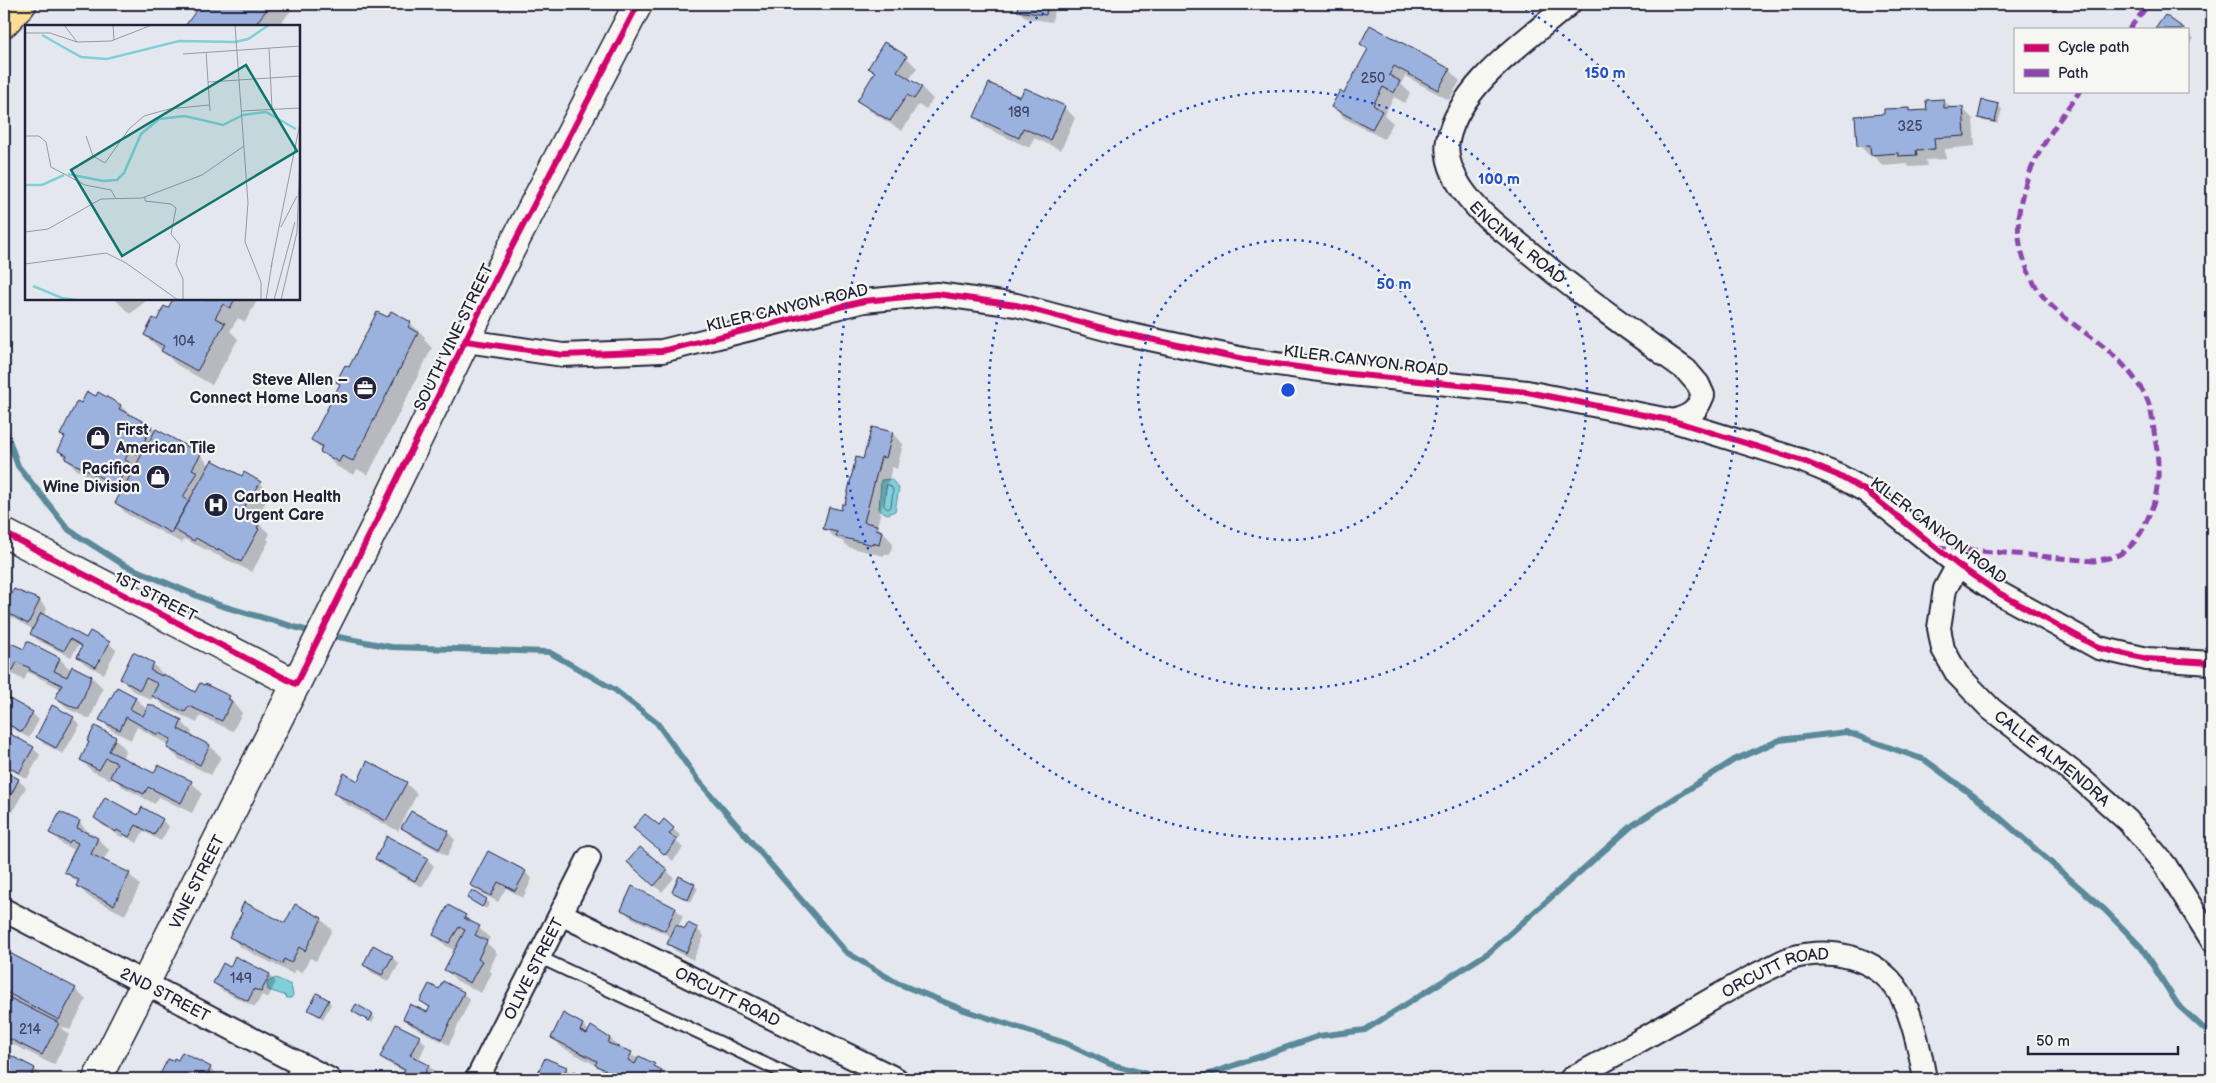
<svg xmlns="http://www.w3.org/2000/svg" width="2216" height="1083" font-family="'Balsamiq Sans',sans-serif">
  <rect width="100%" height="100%" fill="#e4e8ee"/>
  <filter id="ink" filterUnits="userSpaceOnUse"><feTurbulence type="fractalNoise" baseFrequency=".02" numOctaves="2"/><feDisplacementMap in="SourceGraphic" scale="10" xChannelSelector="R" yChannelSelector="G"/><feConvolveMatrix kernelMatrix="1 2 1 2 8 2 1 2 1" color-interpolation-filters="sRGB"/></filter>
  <g filter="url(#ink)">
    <path fill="#7fd0d9" stroke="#5a8a9a" d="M891,479L899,488L895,511L888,514L879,510L881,480Z
      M276,978L291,985L293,995L291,998H287L284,995L268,990L267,982Z"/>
    <path fill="#0003" d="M202,4H296L279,26H186Z
      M1020,4H1055L1052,22L1026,18L1019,11Z
      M2187,32L2194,39L2187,48Z
      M1362,44L1449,70L1460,81L1449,100L1405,76L1401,84L1410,93L1405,103L1394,97L1384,115L1393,123L1384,139L1344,118L1333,106L1345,94L1368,51Z
      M906,57L917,68L909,80L922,88L933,99L926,109L918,105L902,131L870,111L859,100L876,74L869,68Z
      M1021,98L1064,107L1075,118L1061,150L1034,138L1030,148L986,128L975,117Z
      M1943,100L1952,108H1962L1973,119L1975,146L1945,149L1946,159L1926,160L1927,166L1910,167L1907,164L1883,166L1874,156H1870L1859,145L1885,115L1908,109L1912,112L1928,111Z
      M1998,106L2002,109L1998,124L1983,121L1979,118Z
      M115,299H148L130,314Z
      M175,299H258L245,322L238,318L230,331L238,339L212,385L177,365L145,335L168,310Z
      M388,319L410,323L425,337L424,340L432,348L368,475L357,469L354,475L336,466L313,440L341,385L338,382Z
      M121,406L132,417L200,455L210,465L260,483L271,494L254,520L270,534L267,539L269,541L252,572L184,539L182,543L127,514L116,503L122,493L77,470L66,459L59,450L66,439L61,434Z
      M892,433L903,444L897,469L892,467L877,526L893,543L890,555L884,554V556L848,547L842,541L836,539L825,528L842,512Z
      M14,590L40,601L47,609L43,616L87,640L109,643L116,650L104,674L85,664L78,657L83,648L78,646L71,657L39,641L32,633L34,630L11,617L4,609Z
      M4,641L24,650L60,659L71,670L73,667L92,677L103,688L90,719L68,709L57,698L61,689L28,672L24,680L4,670Z
      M153,664L164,675L196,694L229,697L242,713L233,731L200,716L197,723L165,707L154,696L151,700L132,690L121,679Z
      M4,687L11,694L8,700L32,713L39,720L29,738L4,724Z
      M117,688L136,698L147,710L181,721L192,732L190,736L210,746L221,757L211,775L179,759L168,748L169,745L137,727L131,740L111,730L100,719Z
      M73,718L80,725L63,754L44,744L37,737Z
      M94,729L115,738L126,750L122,758L155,774L191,782L202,793L192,813L159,797L155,804L123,787L112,777L111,780L92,771L81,760Z
      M5,733L33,748L40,755L27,779L4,766Z
      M4,773L18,780L26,787L12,813L4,808Z
      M358,782L406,783L417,794L398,831L346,804L335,793Z
      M95,818L162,820L169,827L161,841L143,831L137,843L124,836L123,838L102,825Z
      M664,821L681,836L676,841L683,848L673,861L642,835L659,827Z
      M79,822L90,834L89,835L98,839L109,850L103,861L129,874L140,885L125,915L89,897L78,886L79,884L65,872L76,851L62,844L51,833Z
      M403,828L448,832L455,840L447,856L410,835Z
      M376,859H427L434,866L422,887L383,866Z
      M636,869L667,871L674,878L662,892Z
      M525,872L532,879L523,898L506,888L498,902L479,892L472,884Z
      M680,878L698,888L691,902L673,892Z
      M633,888L676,909L683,916L678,927L685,931L697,929L704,936L693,960L676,951L668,944L672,937L630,917L623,909Z
      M468,898L486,900L490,903L486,909Z
      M465,916L490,938L487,943L497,953L489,970L492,973L481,993L457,981L446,970L455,951L446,946L434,934Z
      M321,919L332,930L316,961L310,958L302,973L295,969L293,974L242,948L231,937Z
      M4,951L75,989L86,1000L70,1030L59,1025L69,1035L54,1065L4,1040Z
      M392,957L399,964L389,982L371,972L364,964Z
      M231,969L269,975L276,982L268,998L262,995L255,1007L221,990L214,983Z
      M440,991L463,993L470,1000L449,1045L412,1026L404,1019L428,1014L430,1009L422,1001Z
      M328,1001L331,1004L323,1019L309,1010Z
      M353,1011L372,1015L375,1018L372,1023Z
      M583,1025L590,1032L610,1038L620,1049L662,1071L670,1079H614L607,1076L596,1065L563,1048L552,1037Z
      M419,1037L426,1044L418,1061L429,1066L436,1073L433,1079H404L402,1077L405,1072L389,1064L381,1057Z
      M4,1054L35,1069L45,1079H4Z
      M546,1060L566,1068L573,1075L574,1072L586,1079H536Z
      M169,1061L210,1068L222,1079H161Z"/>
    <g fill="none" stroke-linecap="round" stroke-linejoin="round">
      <path stroke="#47687a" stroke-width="1" d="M887,485H890L893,490L891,507L888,509L884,506Z"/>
      <path stroke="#5a8a9a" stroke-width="6" d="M4,426L18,466L69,530L124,565L219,605L315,633
        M328,635L391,647L549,652L615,690L657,723L698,780L846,952L897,983L964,1010L1065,1043L1110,1064L1150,1075L1198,1078L1319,1036L1365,1030L1488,953L1633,825L1734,760L1780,740L1846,732L1925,760L1983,803L2105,910L2141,947L2178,1005L2212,1036"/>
    </g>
    <path fill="#9bb2df" stroke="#22223b" d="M201,4H271L254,26H185Z
      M1018,4H1047L1046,15L1017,11Z
      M2165,15L2185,29H2155Z
      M1370,25L1450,69L1438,90L1394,66L1389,75L1400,81L1394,93L1383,87L1373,105L1382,111L1372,129L1331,107L1340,90L1344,93L1368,49L1360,44Z
      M884,42L907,56L897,71L922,87L914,99L907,95L890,121L857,101L875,72L868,68Z
      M2212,77V94L2206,80Z
      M989,83L1020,97L1025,88L1065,106L1050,140L1023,128L1019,138L974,117Z
      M1944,99V108L1963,107L1965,136L1934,138L1935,149L1916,150L1917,155L1898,156V153L1871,155L1870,145L1857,146L1855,116L1884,114V109L1909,108V111L1927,110L1926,100Z
      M1982,100L1999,104L1995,122L1978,118Z
      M173,299H235L230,308L223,304L215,318L225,323L197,371L161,351L164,346L144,335L153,318L157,320L164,306L168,308Z
      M391,311L411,322L408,327L418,333L353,461L342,456L339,462L320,452L322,446L311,440L340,384L336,382L345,365L349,367L377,312L388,317Z
      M87,392L96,396L98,392L121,405L119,409L152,426L138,454L130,450L125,460L129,462L117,486L65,459L67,455L58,451L65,437L60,435L77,401L81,403Z
      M872,427L893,432L886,458L881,457L864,522L877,525L876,529L882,531L879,545L873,543V545L836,536L837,532L823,529L829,507L841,510L842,504H845L856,457L863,459Z
      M156,429L201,454L192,469L198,472L183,497L189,501L171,533L115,503Z
      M212,460L242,476L244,472L261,482L241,512L260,522L257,528L259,529L241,562L219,549L218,551L196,538L194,541L173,529Z
      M14,589L40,600L28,624L4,611V607Z
      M41,613L86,638L90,631L110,642L96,667L77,657L82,646L70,639L64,651L30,634Z
      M4,640L24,649L27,641L60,658L54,671L67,677L72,666L92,676L79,708H75L55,698L62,685L29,670L30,668L17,662L13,670L4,667Z
      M133,652L154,663L150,670L162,676L163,674L195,692L200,683L204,685L205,684L230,696L228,699L232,701L222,721L189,706L185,712L152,696L158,684L146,678L140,690L120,679Z
      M117,687L136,697L130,709L143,716L149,704L182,720L178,729L210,745L200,765L167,748L171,739L159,733L158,735L126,717L120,730L99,720Z
      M4,696L33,712L22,732L4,722Z
      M52,705L74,717L56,748L36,737Z
      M95,726L116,737L109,751L154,773L158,765L192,781L181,803L148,787L144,794L110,777L117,763L106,758L99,770L80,760L89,742L87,741Z
      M5,731L34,747L19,773L4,764Z
      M367,761L407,782L386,821L334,793L344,773L358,781Z
      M4,771L19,779L5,807L4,806Z
      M105,797L138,815L142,807L163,819L154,835L136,825L129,837L117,830L116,832L94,818Z
      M411,811L449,831L439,849L401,828Z
      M60,812L80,821L77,828L98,838L91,854L130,873L114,905L76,886L79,880L64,872L78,843L71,840L69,843L49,833Z
      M645,814L659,825L664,819L674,828L669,834L677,840L665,855L633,828Z
      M387,836L428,858L415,881L375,859Z
      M640,847L668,870L654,886L627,862Z
      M488,851L526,871L515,891L498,882L491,896L470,885Z
      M679,876L695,884L688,900L672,892Z
      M632,886L676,908L665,931L621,910Z
      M472,890L487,899L482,907L467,898Z
      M244,902L285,923L295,904L322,918L305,951L299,947L291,963L284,959L282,964L229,937L242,913L240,911Z
      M448,905L466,915L464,918L480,926L475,935L487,941L478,959L482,961L470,983L444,970L465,930L459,927L449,943L433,935Z
      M688,923L698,928L686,953L667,944L676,925L685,929Z
      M373,945L393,956L382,975L363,965Z
      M4,950L76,988L59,1020L4,991Z
      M235,956L270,974L261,992L254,989L248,1001L213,983L223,963L230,967Z
      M443,981L464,992L442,1039L403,1019L410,1004L427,1012L430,1007L420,1001L429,984L439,989Z
      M317,993L329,1000L320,1016L308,1010Z
      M4,995L59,1023L42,1055L4,1036Z
      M356,1004L373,1014L369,1021L352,1011Z
      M563,1013L583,1024L580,1031L587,1034L591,1026L610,1038L608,1043L632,1052L628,1060L635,1064L639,1056L655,1064L654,1066L662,1070L658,1079H624L595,1065L597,1061L551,1038Z
      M396,1024L420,1036L410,1055L429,1065L422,1079H405L401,1077L405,1070L380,1057Z
      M4,1052L35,1068L30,1079H4Z
      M182,1052L211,1067L205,1079H160L161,1077L159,1076L168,1059L173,1061L174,1058L178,1060Z
      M545,1058L567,1067L563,1076L569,1079H535Z
      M574,1071L589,1078L569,1079Z"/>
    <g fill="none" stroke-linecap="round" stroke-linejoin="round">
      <g stroke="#22223b" stroke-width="15">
        <path id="service" d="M539,957L797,1079
          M290,1079L299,1064"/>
      </g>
      <g stroke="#22223b" stroke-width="26">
        <g id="minor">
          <path id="s1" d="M1569,4C1528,40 1460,83 1448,140C1444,162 1458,186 1472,202C1486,219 1506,233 1523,247C1575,291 1631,330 1686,370L1698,384L1703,395C1696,413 1691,415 1674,421"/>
          <path d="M466,341L563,355L662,351L864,301L937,294L1016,305L1117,332L1248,360L1341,373L1527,392L1674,421L1803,461L1837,475L1866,491L1958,565L1997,592L2099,648L2147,659L2212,663"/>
          <path id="s2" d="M1958,565L1945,589L1939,628L1943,649L1957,674L1991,709L2080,778L2128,821L2165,865L2212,940"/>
          <path id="s3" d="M4,910L329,1079"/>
          <path id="s4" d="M561,914L896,1079"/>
          <path id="s5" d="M477,1079L589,858"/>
          <path id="s6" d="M1571,1079C1615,1055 1657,1031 1700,1006C1723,993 1746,979 1770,968C1777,965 1784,960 1791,958C1830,947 1876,956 1899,992C1912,1013 1921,1055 1925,1079"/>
        </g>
      </g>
      <g stroke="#22223b" stroke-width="31">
        <g id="tertiary">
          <path d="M4,533L296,684"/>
          <path id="s7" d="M97,1079L383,511L500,270L638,4"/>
        </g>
      </g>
      <g stroke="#22223b" stroke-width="31">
        <path id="motorway" d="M4,23L22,4"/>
      </g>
      <use href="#service" stroke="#f6f6f2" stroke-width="11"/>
      <use href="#minor" stroke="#f6f6f2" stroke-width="22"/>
      <use href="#tertiary" stroke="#f6f6f2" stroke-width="28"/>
      <use href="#motorway" stroke="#fedd96" stroke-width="28"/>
      <path stroke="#8e44ad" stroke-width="5" stroke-dasharray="10 5" stroke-linecap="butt" d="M2129,29L2149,4
        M1937,547L2094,561C2102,559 2113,558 2120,554C2138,544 2146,524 2153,505C2160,485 2159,458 2155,438C2153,425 2152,408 2146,397C2138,382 2126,366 2113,355C2075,320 2037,311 2022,253C2006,193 2046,137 2080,91"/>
      <g stroke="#f6f6f2" stroke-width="9">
        <path id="cycleway" d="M466,341L563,355L662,351L864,301L937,294L1016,305L1117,332L1248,360L1341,373L1527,392L1674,421L1803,461L1837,475L1866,491L1958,565L1997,592L2099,648L2147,659L2212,663
          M4,533L296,684L500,270L638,4"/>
      </g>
      <use href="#cycleway" stroke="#d6006c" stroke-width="6"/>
    </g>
  </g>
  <g fill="none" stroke="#1d4ed8" stroke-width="2.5" stroke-dasharray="2.5 5">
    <circle cx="1288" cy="390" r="150"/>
    <circle cx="1288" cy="390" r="299"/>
    <path d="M1519 5A449 449 0 1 1 1057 5"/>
  </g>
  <defs>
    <g id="office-disc" transform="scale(1.25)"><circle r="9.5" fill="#22223b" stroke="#f6f6f2"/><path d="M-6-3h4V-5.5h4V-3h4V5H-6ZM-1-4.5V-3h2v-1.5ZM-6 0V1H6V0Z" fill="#fff"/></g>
    <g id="shop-disc" transform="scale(1.25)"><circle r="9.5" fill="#22223b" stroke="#f6f6f2"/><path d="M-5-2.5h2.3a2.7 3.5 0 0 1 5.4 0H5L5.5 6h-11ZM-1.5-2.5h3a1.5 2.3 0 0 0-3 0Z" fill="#fff"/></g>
    <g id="hospital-disc" transform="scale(1.25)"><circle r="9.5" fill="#22223b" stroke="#f6f6f2"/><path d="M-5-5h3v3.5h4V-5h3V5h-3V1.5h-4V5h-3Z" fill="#fff"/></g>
  </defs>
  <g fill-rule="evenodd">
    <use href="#office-disc" x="365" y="388"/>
    <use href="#shop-disc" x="98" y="438"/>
    <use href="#shop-disc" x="158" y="477"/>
    <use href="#hospital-disc" x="216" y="505"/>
  </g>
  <g text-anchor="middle" stroke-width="4.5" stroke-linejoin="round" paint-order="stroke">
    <g font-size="14" fill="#404664">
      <text x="1373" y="83">250</text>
      <text x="1019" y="117">189</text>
      <text x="1910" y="131">325</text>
      <text x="184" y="346">104</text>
      <text x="241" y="983">149</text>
      <text x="30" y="1034">214</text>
    </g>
    <g font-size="16" fill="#22223b" stroke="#f6f6f2">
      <text dy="6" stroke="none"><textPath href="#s1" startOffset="315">ENCINAL ROAD</textPath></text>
      <text transform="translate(787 307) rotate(-13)" y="6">KILER CANYON ROAD</text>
      <text transform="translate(453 337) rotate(-64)" y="6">SOUTH VINE STREET</text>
      <text transform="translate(1366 360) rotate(7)" y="6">KILER CANYON ROAD</text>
      <text transform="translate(1939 530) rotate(37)" y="6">KILER CANYON ROAD</text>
      <text transform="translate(156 596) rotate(27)" y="6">1ST STREET</text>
      <text dy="6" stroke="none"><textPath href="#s2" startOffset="244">CALLE ALMENDRA</textPath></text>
      <text dy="6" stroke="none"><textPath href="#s7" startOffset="221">VINE STREET</textPath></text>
      <text dy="6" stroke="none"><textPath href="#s5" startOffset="124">OLIVE STREET</textPath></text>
      <text dy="6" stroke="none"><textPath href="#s6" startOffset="232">ORCUTT ROAD</textPath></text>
      <text dy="6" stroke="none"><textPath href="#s3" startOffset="182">2ND STREET</textPath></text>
      <text dy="6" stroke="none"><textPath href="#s4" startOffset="186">ORCUTT ROAD</textPath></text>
    </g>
    <g font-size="16" font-weight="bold" fill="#22223b" stroke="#f6f6f2" text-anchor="end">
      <text x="348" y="385">Steve Allen –<tspan x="348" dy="18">Connect Home Loans</tspan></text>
      <text x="116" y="435" text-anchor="start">First<tspan x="116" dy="18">American Tile</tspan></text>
      <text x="140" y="474">Pacifica<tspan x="140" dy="18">Wine Division</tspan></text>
      <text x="234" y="502" text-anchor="start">Carbon Health<tspan x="234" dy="18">Urgent Care</tspan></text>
    </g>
  </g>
  <g transform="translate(25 25)">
    <rect width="275" height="275" fill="#e4e8ee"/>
    <path fill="none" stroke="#7fd0d9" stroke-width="2.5" d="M17,10L56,32L82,34L154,16L210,17L223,14L244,0M43,149L78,156L92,155L99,148L116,109L134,94L160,91L198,100L218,90L241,87L271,104M0,160H17L39,150M8,261L37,273L52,275"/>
    <path fill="none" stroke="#9699a6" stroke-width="1" d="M39,0L52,17M88,0L89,15M210,0L223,178L220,217L236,257V275M274,0L275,19M0,8H25L52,17L86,16L127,0M275,21V38M244,23L247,84M181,27L185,86M158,29L275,21M183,57L275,51M216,86L275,83M0,111H14L21,117L26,142L60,160L86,165L91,174M61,111L68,131L80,138L104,104L119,91L144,84L184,80M120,172V176L146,179L151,183L146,209L155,220L151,239L158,254V275M256,202L272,171M0,207L23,204L76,174L117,173L177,150L219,121M0,239L81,228L101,238L153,275M246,242L275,98M241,275L247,238M249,275L270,197M256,275L272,207L275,129"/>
    <path fill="#0f766e" fill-opacity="0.15" stroke="#0f766e" stroke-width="2.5" d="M221,40L272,126L97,231L46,145Z"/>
    <rect width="275" height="275" fill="none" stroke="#22223b" stroke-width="2.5"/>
  </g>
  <circle cx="1288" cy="390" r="8" fill="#1d4ed8" stroke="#f6f6f2" stroke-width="2.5"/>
  <g font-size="15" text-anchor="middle" font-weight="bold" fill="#1d4ed8" stroke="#f6f6f2" stroke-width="4.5" stroke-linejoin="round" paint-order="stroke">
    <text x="1605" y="78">150 m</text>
    <text x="1499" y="184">100 m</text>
    <text x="1394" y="289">50 m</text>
  </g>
  <rect width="2216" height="1083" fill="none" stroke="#f6f6f2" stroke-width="20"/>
  <rect x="10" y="10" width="2196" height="1063" fill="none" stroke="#22223b" stroke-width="2" filter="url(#ink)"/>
  <rect x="2014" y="28" width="175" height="65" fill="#f6f6f2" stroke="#a1a1a9"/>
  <rect x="2024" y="44" width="25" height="8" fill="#d6006c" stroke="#a1a1a9"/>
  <text x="2058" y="52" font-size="15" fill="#22223b">Cycle path</text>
  <rect x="2024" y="69" width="25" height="8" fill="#8e44ad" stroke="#a1a1a9"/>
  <text x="2058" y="78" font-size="15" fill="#22223b">Path</text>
  <path d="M2028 1046v8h150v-8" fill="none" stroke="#22223b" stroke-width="2.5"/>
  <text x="2036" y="1046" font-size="15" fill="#22223b" stroke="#f6f6f2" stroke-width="4" paint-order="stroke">50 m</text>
</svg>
